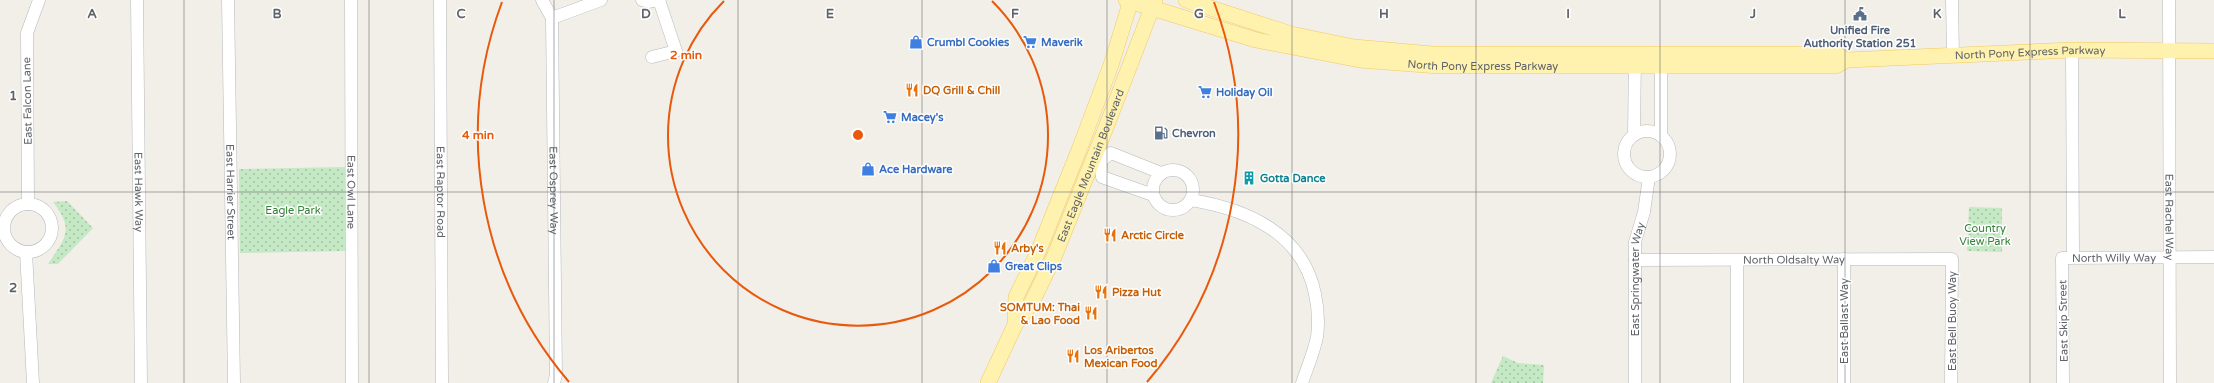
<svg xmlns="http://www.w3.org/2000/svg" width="2214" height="383" font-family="'Varela Round',sans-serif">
  <defs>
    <pattern id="park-dots" width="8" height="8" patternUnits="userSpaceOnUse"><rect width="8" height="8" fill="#c5e8c5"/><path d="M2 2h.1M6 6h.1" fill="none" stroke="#a3c0a4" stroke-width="1.8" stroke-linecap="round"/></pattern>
  </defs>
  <rect width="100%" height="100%" fill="#f1efe8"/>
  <path fill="url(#park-dots)" d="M345,167L346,251L240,253L239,169Z
    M67,201L93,228L58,264H48C65,238 75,230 53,202Z
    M1969,207L2002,208V252L1967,251Z
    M1503,356L1518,363L1544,365L1543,383H1491Z"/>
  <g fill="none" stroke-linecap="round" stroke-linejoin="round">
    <g stroke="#b5b8bc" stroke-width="13">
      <g id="minor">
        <path id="s1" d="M137,0L141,383"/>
        <path id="s2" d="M228,0L234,383"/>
        <path id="s3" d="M351,0L352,383"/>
        <path id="s4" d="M440,0L442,383"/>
        <path id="s5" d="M542,0L552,18L556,375L554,383"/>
        <path d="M642,0L649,2L658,0"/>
        <path d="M1952,0L1953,55"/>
        <path id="s6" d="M2169,0L2170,383"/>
        <path d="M552,18L601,0"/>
        <path d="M2072,50L2073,257"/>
        <path d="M652,57L676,51L659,0"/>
        <circle cx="1647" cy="154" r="23"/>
        <path d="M1634,135L1635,57"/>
        <path d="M1661,136V57"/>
        <path d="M1101,161L1102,177L1153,195"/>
        <path d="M1101,161L1111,153L1161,173"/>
        <circle cx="1173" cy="190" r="20"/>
        <path d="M1191,200C1246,209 1303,233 1315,294C1318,308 1319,322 1317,337C1314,352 1307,368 1302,383"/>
        <path d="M28,204L27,33L39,0"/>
        <circle cx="28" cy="228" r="24"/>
        <path d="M26,252L33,383"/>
        <path d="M1844,259V383"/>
        <path id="s7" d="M1635,260L1952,259L1951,383"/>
        <path d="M1737,261V383"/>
        <path id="s8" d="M1635,383V242L1644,212L1649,177"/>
        <path id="s9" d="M2063,383L2062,258L2214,257"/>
      </g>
    </g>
    <g stroke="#f2c960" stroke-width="16">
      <g id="major">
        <path id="s10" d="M1126,0L1256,40L1360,60L1439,66H1836L1847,60L2072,50L2214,51"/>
        <path d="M1186,0L1291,34L1354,47L1432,54H1836L1847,60"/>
        <path d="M1015,325L1016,297L1038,252L1079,150L1111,65L1131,0"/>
        <path id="s11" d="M988,383L1015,325L1032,302L1054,257L1105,130L1155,0"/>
      </g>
    </g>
    <use href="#minor" stroke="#fff" stroke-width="12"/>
    <use href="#major" stroke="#fff2af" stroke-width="15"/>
  </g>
  <path fill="none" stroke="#5f6368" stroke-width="1" stroke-opacity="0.55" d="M184,0V383M369,0V383M554,0V383M738,0V383M922,0V383M1107,0V383M1292,0V383M1476,0V383M1660,0V383M1845,0V383M2030,0V383M0,192H2214"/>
  <g fill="none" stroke="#e8590c" stroke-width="2">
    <path d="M992 1A190 190 0 1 1 724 1"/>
    <path d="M569 382A380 380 0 0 1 502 2M1214 2A380 380 0 0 1 1147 382"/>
  </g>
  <defs>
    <g id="civic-bare" transform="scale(1.08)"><path d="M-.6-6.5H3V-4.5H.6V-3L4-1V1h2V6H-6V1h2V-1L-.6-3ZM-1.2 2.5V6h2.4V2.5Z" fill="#5c6f8a" stroke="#fff" stroke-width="2.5" paint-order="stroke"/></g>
    <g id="shop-bare" transform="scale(1.08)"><path d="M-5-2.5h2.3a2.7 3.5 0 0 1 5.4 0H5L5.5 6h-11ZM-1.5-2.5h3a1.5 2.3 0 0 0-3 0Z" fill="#3f7fe0" stroke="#fff" stroke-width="2.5" paint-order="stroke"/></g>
    <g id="supermarket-bare" transform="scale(1.08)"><path d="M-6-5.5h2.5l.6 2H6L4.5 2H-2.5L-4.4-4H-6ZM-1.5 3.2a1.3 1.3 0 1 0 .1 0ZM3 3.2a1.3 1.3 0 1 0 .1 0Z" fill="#3f7fe0" stroke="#fff" stroke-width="2.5" paint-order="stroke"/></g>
    <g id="restaurant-bare" transform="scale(1.08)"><path d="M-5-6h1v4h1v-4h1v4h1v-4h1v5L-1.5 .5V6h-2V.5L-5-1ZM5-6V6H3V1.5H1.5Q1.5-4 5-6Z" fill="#e8710a" stroke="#fff" stroke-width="2.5" paint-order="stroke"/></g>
    <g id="fuel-bare" transform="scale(1.08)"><path d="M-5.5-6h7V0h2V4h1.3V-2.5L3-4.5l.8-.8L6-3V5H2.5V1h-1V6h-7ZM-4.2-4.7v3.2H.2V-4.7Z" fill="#5c6f8a" stroke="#fff" stroke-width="2.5" paint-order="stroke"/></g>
    <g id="building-bare" transform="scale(1.08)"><path d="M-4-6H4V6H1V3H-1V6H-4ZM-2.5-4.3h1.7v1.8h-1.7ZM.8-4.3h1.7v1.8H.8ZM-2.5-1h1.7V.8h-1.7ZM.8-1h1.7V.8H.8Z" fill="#0f9aa8" stroke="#fff" stroke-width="2.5" paint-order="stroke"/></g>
  </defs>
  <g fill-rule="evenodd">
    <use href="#civic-bare" x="1860" y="14"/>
    <use href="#shop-bare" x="916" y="42"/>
    <use href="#supermarket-bare" x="1030" y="42"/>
    <use href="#restaurant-bare" x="912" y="90"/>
    <use href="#supermarket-bare" x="1205" y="92"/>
    <use href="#supermarket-bare" x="890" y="117"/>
    <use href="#fuel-bare" x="1161" y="133"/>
    <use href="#shop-bare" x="868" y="169"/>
    <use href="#building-bare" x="1249" y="178"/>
    <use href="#restaurant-bare" x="1110" y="235"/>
    <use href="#restaurant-bare" x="1000" y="248"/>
    <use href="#shop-bare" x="994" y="266"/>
    <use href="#restaurant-bare" x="1101" y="292"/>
    <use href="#restaurant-bare" x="1091" y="313"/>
    <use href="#restaurant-bare" x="1073" y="356"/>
  </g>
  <g text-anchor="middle" stroke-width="3" stroke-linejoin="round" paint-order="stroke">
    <g font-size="11" font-weight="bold" fill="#4e5e75" stroke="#fff">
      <text x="1860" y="34">Unified Fire<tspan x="1860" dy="13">Authority Station 251</tspan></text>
      <text x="1172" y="137" text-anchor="start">Chevron</text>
    </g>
    <g font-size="11" font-weight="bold" fill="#366cbe" stroke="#fff" text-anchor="start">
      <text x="927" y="46">Crumbl Cookies</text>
      <text x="1041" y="46">Maverik</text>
      <text x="1216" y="96">Holiday Oil</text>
      <text x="901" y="121">Macey's</text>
      <text x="879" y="173">Ace Hardware</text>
      <text x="1005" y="270">Great Clips</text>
    </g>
    <g font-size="11" fill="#5f6368" stroke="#fff">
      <text dy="4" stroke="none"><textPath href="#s10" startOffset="914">North Pony Express Parkway</textPath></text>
      <text dy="4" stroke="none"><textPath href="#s10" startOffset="365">North Pony Express Parkway</textPath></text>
      <text transform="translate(27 101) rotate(-91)" y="4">East Falcon Lane</text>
      <text dy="4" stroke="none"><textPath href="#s11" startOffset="241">East Eagle Mountain Boulevard</textPath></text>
      <text dy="4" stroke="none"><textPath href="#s5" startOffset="193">East Osprey Way</textPath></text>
      <text dy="4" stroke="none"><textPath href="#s1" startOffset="192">East Hawk Way</textPath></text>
      <text dy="4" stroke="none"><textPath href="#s2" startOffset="192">East Harrier Street</textPath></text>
      <text dy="4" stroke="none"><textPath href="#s3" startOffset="192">East Owl Lane</textPath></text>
      <text dy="4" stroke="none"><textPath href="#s4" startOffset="192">East Raptor Road</textPath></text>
      <text dy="4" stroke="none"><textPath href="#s6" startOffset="217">East Rachel Way</textPath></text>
      <text dy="4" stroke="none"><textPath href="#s9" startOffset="177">North Willy Way</textPath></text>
      <text dy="4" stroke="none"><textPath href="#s7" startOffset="159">North Oldsalty Way</textPath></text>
      <text dy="4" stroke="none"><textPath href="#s8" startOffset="104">East Springwater Way</textPath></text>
      <text transform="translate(1844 321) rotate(-90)" y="4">East Ballast Way</text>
      <text transform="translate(1952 321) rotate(-90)" y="4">East Bell Buoy Way</text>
      <text transform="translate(2063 321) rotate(-91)" y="4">East Skip Street</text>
    </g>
    <g font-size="11" font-weight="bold" fill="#c56008" stroke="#fff" text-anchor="start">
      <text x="923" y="94">DQ Grill &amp; Chill</text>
      <text x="1121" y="239">Arctic Circle</text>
      <text x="1011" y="252">Arby's</text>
      <text x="1112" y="296">Pizza Hut</text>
      <text x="1080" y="311" text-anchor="end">SOMTUM: Thai<tspan x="1080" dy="13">&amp; Lao Food</tspan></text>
      <text x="1084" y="354">Los Aribertos<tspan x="1084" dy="13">Mexican Food</tspan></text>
    </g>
    <g font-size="11" font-weight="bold" fill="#0d838f" stroke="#fff" text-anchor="start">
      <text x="1260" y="182">Gotta Dance</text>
    </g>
    <g font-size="11" fill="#348238" stroke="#fff">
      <text x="293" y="214">Eagle Park</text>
      <text x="1985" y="232">Country<tspan x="1985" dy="13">View Park</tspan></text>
    </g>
  </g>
  <g font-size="13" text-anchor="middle" font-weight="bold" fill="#5f6368" stroke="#fff" stroke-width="3" stroke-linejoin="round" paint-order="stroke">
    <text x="92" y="18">A</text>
    <text x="277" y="18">B</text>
    <text x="461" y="18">C</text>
    <text x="646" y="18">D</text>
    <text x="830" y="18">E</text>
    <text x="1015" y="18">F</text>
    <text x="1199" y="18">G</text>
    <text x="1384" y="18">H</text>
    <text x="1568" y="18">I</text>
    <text x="1753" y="18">J</text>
    <text x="1937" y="18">K</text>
    <text x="2122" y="18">L</text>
    <text x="13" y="100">1</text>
    <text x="13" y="292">2</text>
  </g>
  <circle cx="858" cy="135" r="6" fill="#e8590c" stroke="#fff" stroke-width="2"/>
  <g font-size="12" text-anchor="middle" font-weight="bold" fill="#e8590c" stroke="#fff" stroke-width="3" stroke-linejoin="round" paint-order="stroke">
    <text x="686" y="59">2 min</text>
    <text x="478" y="139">4 min</text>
  </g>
</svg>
